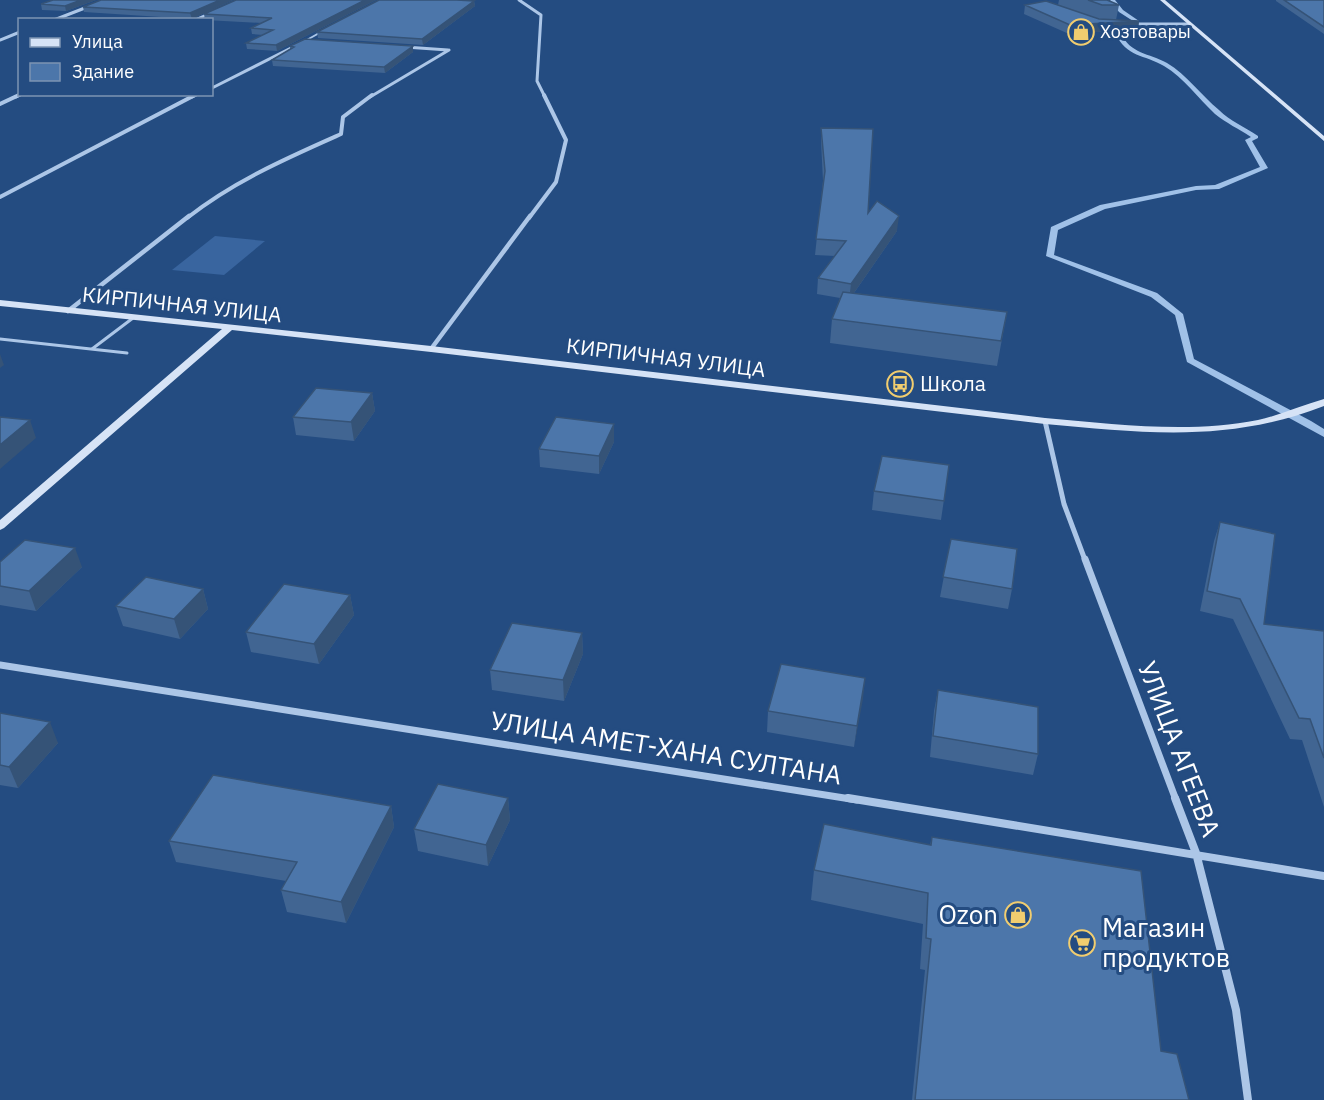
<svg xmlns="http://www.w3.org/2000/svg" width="1324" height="1100" font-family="'IBM Plex Sans',sans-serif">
  <rect width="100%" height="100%" fill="#244c81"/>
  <path fill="#39659f" d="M215,236L265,241L224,275L172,270Z"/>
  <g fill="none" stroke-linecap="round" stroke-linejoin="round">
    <path fill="#a0c1e8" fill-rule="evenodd" d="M1110,0H1115L1123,10L1139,21L1121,33C1130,54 1149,53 1167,63C1187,75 1201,95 1219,110C1230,121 1245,127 1258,136V138L1252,141L1268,168L1219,189L1196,190L1105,209L1058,230L1054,255L1157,293L1183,314L1194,359L1311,421L1324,429V437L1187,362L1175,315L1151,297L1046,256L1051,227L1100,205L1196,186L1215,185L1260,167L1245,140L1251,137C1239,129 1226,123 1215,114C1198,98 1184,78 1164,66C1144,54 1127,58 1115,33L1133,21L1119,12Z"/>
    <path stroke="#acc6e7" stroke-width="2" d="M305,41L321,32"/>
    <path stroke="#acc6e7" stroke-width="3" d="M0,339L127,353
      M92,349L133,318"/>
    <path stroke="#acc6e7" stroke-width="3" d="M519,0L541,15L537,81L545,97
      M54,20L90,6
      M195,20L211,13
      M1131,24H1190
      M0,40L20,32
      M405,47L448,50
      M212,88L297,45
      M16,97L22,94
      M192,97L198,94
      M370,97L449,50"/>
    <path stroke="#acc6e7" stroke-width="4" d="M0,104L19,95
      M0,197L195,95
      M187,218C234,181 287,158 341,134L343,117L372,95
      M529,218L556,182L566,140L544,95"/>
    <path stroke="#acc6e7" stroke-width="4.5" d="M68,311L189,216
      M431,349L530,216"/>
    <path stroke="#acc6e7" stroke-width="5" d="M1045,421L1064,504L1085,560"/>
    <path stroke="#acc6e7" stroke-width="7" d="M1085,559L1176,800
      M0,665L857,800"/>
    <path stroke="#acc6e7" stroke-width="8" d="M848,798L1324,876
      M1175,798L1196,853L1236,1010L1248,1100"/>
    <path fill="#d6e3f6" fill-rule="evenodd" d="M1160,0H1165L1324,136V141Z
      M0,300L431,346L1045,418C1115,424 1188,434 1258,420C1281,415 1302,405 1324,399V406C1228,443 1145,433 1045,424L431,352L232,330L4,528L0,530V520L222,329L0,306Z"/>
  </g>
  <path fill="#416592" d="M96,0L66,11L42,10L41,4Z
    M233,0L192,19L84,12L83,7Z
    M236,0H376L277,51L247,49L246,43L263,35L252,34L251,28L262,23L205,20L204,14Z
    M1059,0H1107L1119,5L1116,20L1139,21L1138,29L1069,34L1024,14L1025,5H1058Z
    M1276,0H1324V34L1276,1Z
    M474,1L475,6L423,45L318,38L317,32Z
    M290,46L413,52L385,73L273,66L272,60L290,49Z
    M821,128L868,213L897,231L854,293L1007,312L997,366L830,343L832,319L840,298L817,294L818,278L835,256L815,255L823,181L821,141Z
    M372,393L375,411L354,441L296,435L293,417Z
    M614,442L599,474L540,467L539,449Z
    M949,465L941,520L872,510L874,491Z
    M1220,522L1264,624L1324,631V807L1302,740L1290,739L1233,619L1200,611L1214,541Z
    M951,539L1012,589L1008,609L940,597Z
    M0,562L82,567L36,611L0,605Z
    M203,589L208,609L180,639L123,626L116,606Z
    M350,595L354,615L319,664L251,652L246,632Z
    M582,633L583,654L564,701L492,690L490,670Z
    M865,678L854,747L767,732L768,711Z
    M938,690L1038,754L1033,775L930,757L934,711Z
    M0,713L58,743L18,788L0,785Z
    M508,798L510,820L488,866L418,851L414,829Z
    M391,806L394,827L346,923L287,912L281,890L286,881L176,862L169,841Z
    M932,837L1161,1051L1189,1100H912L925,970L920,969L923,924L811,900L814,870L930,845Z"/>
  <path fill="#355377" d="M81,0H96L66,11L65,6Z
    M220,0H233L192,19L190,13Z
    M365,0H376L277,51L276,45Z
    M474,1L475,6L423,45L422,39Z
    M1139,21L1138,29L1069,34L1070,25Z
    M413,46V52L385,73L384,67Z
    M899,216L897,231L849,300L851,284Z
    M0,354L4,365L0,368Z
    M372,393L375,411L354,441L351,422Z
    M30,420L36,438L0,469V445Z
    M614,424V442L599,474V456Z
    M75,548L82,567L36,611L29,591Z
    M203,589L208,609L180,639L174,619Z
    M350,595L354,615L319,664L314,644Z
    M582,633L583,654L564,701L563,680Z
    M865,678L863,699L854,747L857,726Z
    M50,722L58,743L18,788L9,767Z
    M508,798L510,820L488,866L486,845Z
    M391,806L394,827L346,923L341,902Z"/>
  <path fill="#4c76aa" stroke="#355377" stroke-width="1.5" d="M53,0H81L65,6L41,4Z
    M101,0H220L190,13L83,7Z
    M236,0H365L276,45L246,43L273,30L251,28L272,18L204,14Z
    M379,0H457L474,1L422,39L317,32Z
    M1088,0H1107L1119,5H1102Z
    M1284,0H1324V27Z
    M1046,1L1099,19L1139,21L1070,25L1025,5Z
    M305,39L413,46L384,67L272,60L294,47L290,46Z
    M821,128L873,129L868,213L877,201L899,216L851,284L818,278L846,241L816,239L825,171Z
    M843,292L1007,312L1001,341L832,319Z
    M316,388L372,393L351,422L293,417Z
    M0,417L30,420L0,445Z
    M556,417L614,424L599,456L539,449Z
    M882,456L949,465L944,501L874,491Z
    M1220,522L1275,534L1264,624L1324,631V758L1310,719L1299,718L1240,599L1207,591Z
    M951,539L1017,549L1012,589L943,577Z
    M25,540L75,548L29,591L0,586V562Z
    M146,577L203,589L174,619L116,606Z
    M284,584L350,595L314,644L246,632Z
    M512,623L582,633L563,680L490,670Z
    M781,664L865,678L857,726L768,711Z
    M938,690L1038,707V754L933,736Z
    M0,713L50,722L9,767L0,765Z
    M213,775L391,806L341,902L281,890L297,862L169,841Z
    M438,784L508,798L486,845L414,829Z
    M824,824L931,845L932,837L1141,871L1161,1051L1177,1054L1189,1100H915L931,939L926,938L928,893L814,870Z"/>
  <defs>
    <g id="shop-ring" transform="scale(1.35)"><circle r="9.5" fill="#244c81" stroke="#f1cd6f" stroke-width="1.5"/><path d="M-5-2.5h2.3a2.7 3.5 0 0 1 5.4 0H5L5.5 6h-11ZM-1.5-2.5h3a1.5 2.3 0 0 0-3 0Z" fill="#f1cd6f"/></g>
    <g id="bus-ring" transform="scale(1.35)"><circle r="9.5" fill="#244c81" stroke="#f1cd6f" stroke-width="1.5"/><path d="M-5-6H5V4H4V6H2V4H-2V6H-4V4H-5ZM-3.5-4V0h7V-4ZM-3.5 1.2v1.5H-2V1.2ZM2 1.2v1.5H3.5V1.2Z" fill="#f1cd6f"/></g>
    <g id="supermarket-ring" transform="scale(1.35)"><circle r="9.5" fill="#244c81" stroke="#f1cd6f" stroke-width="1.5"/><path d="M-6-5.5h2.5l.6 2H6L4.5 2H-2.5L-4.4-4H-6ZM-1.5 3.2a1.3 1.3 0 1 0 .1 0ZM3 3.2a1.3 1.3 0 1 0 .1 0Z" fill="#f1cd6f"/></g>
  </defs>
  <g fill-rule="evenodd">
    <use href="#shop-ring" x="1081" y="32"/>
    <use href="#bus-ring" x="900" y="384"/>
    <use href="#shop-ring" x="1018" y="915"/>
    <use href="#supermarket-ring" x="1082" y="943"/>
  </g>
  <g text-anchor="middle" stroke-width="6" stroke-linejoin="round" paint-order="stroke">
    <g font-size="18" fill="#fff" stroke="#244c81" text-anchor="start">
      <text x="1100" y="38">Хозтовары</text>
    </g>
    <g font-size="21" fill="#fff" stroke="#244c81">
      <text transform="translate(182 305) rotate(6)" y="7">КИРПИЧНАЯ УЛИЦА</text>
      <text transform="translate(666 358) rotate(7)" y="7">КИРПИЧНАЯ УЛИЦА</text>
    </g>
    <g font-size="21" fill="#fff" stroke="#244c81" text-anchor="start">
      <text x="920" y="391">Школа</text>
    </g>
    <g font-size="26" fill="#fff" stroke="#244c81">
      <text transform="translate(666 748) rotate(9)" y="9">УЛИЦА АМЕТ-ХАНА СУЛТАНА</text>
      <text transform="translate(1179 749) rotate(69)" y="9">УЛИЦА АГЕЕВА</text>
    </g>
    <g font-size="26" fill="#fff" stroke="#244c81" text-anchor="end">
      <text x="998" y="924">Ozon</text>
      <text x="1102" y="937" text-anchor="start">Магазин<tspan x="1102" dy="30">продуктов</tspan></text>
    </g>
  </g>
  <rect x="18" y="18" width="195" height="78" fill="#244c81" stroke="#7c94b3" stroke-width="1.5"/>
  <rect x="30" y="38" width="30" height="9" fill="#d6e3f6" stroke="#7c94b3" stroke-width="1.5"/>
  <text x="72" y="48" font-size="18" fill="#ffffff">Улица</text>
  <rect x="30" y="63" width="30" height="18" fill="#4c76aa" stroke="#7c94b3" stroke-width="1.5"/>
  <text x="72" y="78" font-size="18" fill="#ffffff">Здание</text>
</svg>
